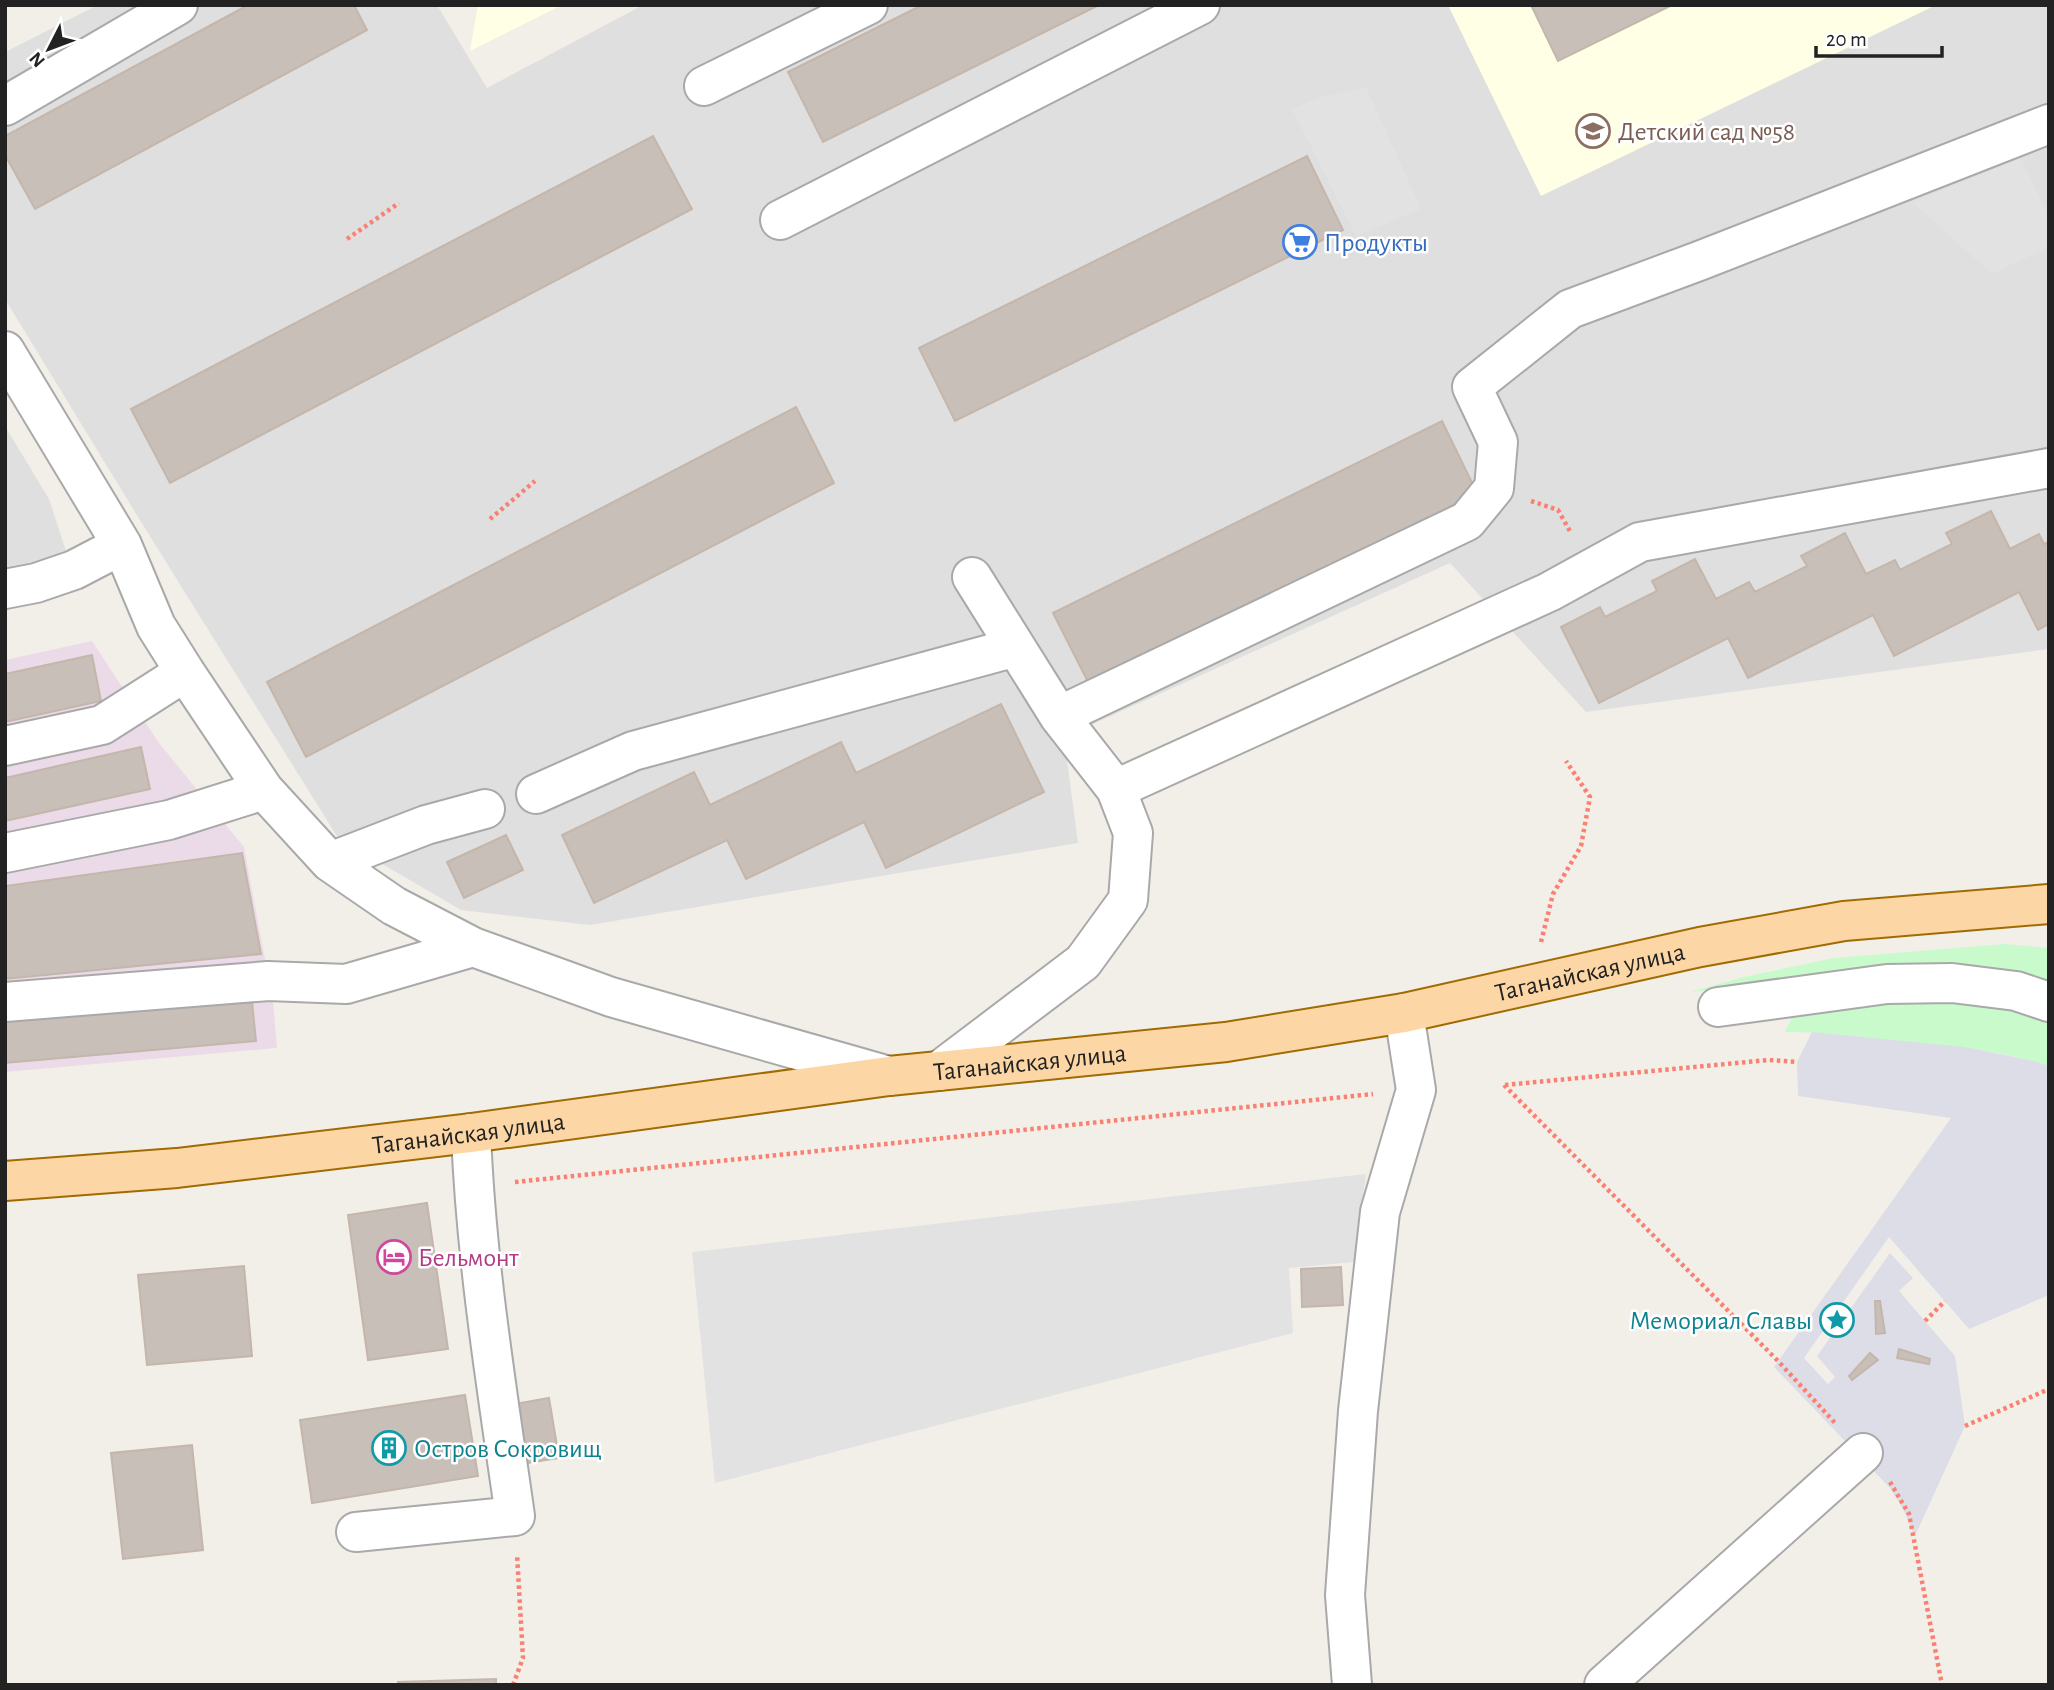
<svg xmlns="http://www.w3.org/2000/svg" width="2054" height="1690" font-family="'Alegreya Sans',sans-serif">
  <rect width="100%" height="100%" fill="#f2efe9"/>
  <path fill="#e0dfdf" d="M98,5H437L487,88L643,5H2049V649L1586,712L1450,563L1064,737L1078,843L590,925L461,910L338,838L138,517L5,299V52Z
    M5,426L49,499L79,591L5,610Z"/>
  <path fill="#ebdbe8" d="M92,641L159,743L244,847L273,1002L277,1048L5,1072V660Z"/>
  <path fill="#ffffe5" d="M478,5H562L470,51Z
    M1448,5H1936L1541,196Z"/>
  <path fill="#c8facc" d="M2005,944L2049,948V984H1777L1690,992L1744,977L1834,958Z
    M1954,995L2049,1018V1066C2001,1050 1949,1046 1899,1041C1861,1037 1823,1032 1785,1032L1792,1017L1825,1004Z"/>
  <path fill="#e2e2e2" d="M1366,87L1421,209L1356,236L1292,109L1318,98Z
    M2021,158L2049,218V247L1992,274L1912,202Z
    M1366,1174L1354,1262L1289,1268L1293,1333L715,1483L692,1252Z"/>
  <path fill="#dddde8" d="M1812,1032L1965,1047L2034,1061L2049,1066V1295L1969,1329L1889,1237L1804,1358L1828,1384L1835,1377L1817,1356L1890,1253L1913,1278L1899,1291L1955,1356L1965,1426L1915,1536L1903,1509L1890,1488L1774,1367L1951,1118L1798,1096L1797,1062Z"/>
  <path fill="#c7bfb8" stroke="#c4b6ab" stroke-width="2" d="M248,5H354L367,30L35,209L5,155V136Z
    M922,5H1099L823,142L788,72Z
    M1531,5H1672L1558,61Z
    M653,136L692,209L170,483L131,409Z
    M1307,156L1343,230L955,421L919,348Z
    M796,407L834,483L306,757L267,682Z
    M1442,421L1478,495L1090,686L1053,613Z
    M1991,511L2010,549L2039,534L2044,544L2049,542V624L2038,630L2019,592L1894,656L1873,615L1748,678L1728,638L1599,703L1561,627L1600,607L1605,617L1657,591L1652,581L1695,559L1716,599L1749,582L1755,592L1807,566L1801,556L1845,533L1866,574L1895,560L1900,570L1952,544L1946,533Z
    M92,655L101,701L5,722V674Z
    M1001,704L1044,792L886,868L864,822L746,879L727,840L594,903L562,835L694,772L710,805L841,742L856,773Z
    M141,747L150,789L5,821V778Z
    M506,835L523,870L464,898L447,862Z
    M242,853L261,954L5,979V886Z
    M252,1002L256,1041L5,1063V1021Z
    M427,1203L448,1349L368,1360L348,1215Z
    M244,1266L252,1356L147,1365L138,1275Z
    M1341,1267L1343,1305L1302,1307L1301,1269Z
    M1875,1301H1880L1885,1333L1876,1334Z
    M1899,1349L1930,1359L1929,1364L1897,1358Z
    M1870,1353L1878,1360L1852,1380L1849,1376Z
    M465,1395L478,1476L312,1503L300,1420Z
    M549,1398L559,1458L503,1467L493,1408Z
    M192,1445L203,1550L123,1559L111,1453Z
    M496,1679V1685H398V1682Z"/>
  <g fill="none" stroke-linecap="round" stroke-linejoin="round">
    <g stroke="#a9a9a9" stroke-width="42">
      <path id="minor" d="M704,86L868,5
        M5,106L178,5
        M780,220L1200,5
        M5,351L122,545L156,626L185,672L264,790L330,862L394,906L473,947L611,997L889,1076
        M5,589L36,583L74,570L122,545
        M1059,716L1467,521L1494,488L1498,442L1472,387L1570,309L1699,261L2049,124
        M5,746L102,725L185,672
        M1116,789L1549,592L1640,542L2049,468
        M536,794L633,751L1016,647
        M5,853L169,820L264,790
        M330,862L426,825L485,809
        M5,1002L268,981L346,984L473,947
        M1718,1007L1887,984L1952,983L2016,991L2049,1002
        M939,1071L1083,962L1128,900L1133,833L1116,789L1059,716L972,577
        M356,1532L515,1516C497,1389 476,1262 471,1133
        M1352,1685L1345,1595L1358,1411L1380,1212L1416,1090L1404,1013
        M1604,1685L1863,1453"/>
    </g>
    <g stroke="#a06b00" stroke-width="42">
      <g id="major">
        <path id="s1" d="M5,1181L177,1168L471,1133L889,1076L1226,1042L1404,1013L1700,947L1844,921L2049,904"/>
      </g>
    </g>
    <path stroke="#fa8072" stroke-width="4.5" stroke-dasharray="3.5 3.5" stroke-linecap="butt" d="M347,239L399,203
      M1531,501L1558,510L1571,533
      M490,519L535,481
      M1541,942L1553,894L1581,846L1590,797L1566,761
      M1504,1085L1778,1361L1836,1424
      M1505,1085L1768,1060L1797,1062
      M515,1182L1373,1094
      M1925,1321L1945,1301
      M1965,1426L2049,1389
      M1890,1482L1909,1514L1942,1685
      M513,1685L523,1658L517,1554"/>
    <use href="#minor" stroke="#fff" stroke-width="38"/>
    <use href="#major" stroke="#fcd6a4" stroke-width="38"/>
  </g>
  <defs>
    <g id="school-ring" transform="scale(1.75)"><circle r="9.5" fill="#fff" stroke="#8d6e63" stroke-width="1.5"/><path d="M0-5L7-2L0 1L-7-2ZM-4 1L0 2.5L4 1V4Q0 6-4 4Z" fill="#8d6e63"/></g>
    <g id="supermarket-ring" transform="scale(1.75)"><circle r="9.5" fill="#fff" stroke="#3f7fe0" stroke-width="1.5"/><path d="M-6-5.5h2.5l.6 2H6L4.5 2H-2.5L-4.4-4H-6ZM-1.5 3.2a1.3 1.3 0 1 0 .1 0ZM3 3.2a1.3 1.3 0 1 0 .1 0Z" fill="#3f7fe0"/></g>
    <g id="hotel-ring" transform="scale(1.75)"><circle r="9.5" fill="#fff" stroke="#d1479c" stroke-width="1.5"/><path d="M-6-4.5h1.5V1H6V5H4.5V3h-9V5H-6ZM-4 0a1.8 1.8 0 1 1 3.6 0ZM.5 0V-2.5h3Q6-2.5 6 0Z" fill="#d1479c"/></g>
    <g id="sight-ring" transform="scale(1.75)"><circle r="9.5" fill="#fff" stroke="#0f9aa8" stroke-width="1.5"/><path d="M0-6L1.8-2.2L6-1.7L2.9 1.2L3.7 5.4L0 3.3L-3.7 5.4L-2.9 1.2L-6-1.7L-1.8-2.2Z" fill="#0f9aa8"/></g>
    <g id="building-ring" transform="scale(1.75)"><circle r="9.5" fill="#fff" stroke="#0f9aa8" stroke-width="1.5"/><path d="M-4-6H4V6H1V3H-1V6H-4ZM-2.5-4.3h1.7v1.8h-1.7ZM.8-4.3h1.7v1.8H.8ZM-2.5-1h1.7V.8h-1.7ZM.8-1h1.7V.8H.8Z" fill="#0f9aa8"/></g>
  </defs>
  <g fill-rule="evenodd">
    <use href="#school-ring" x="1593" y="131"/>
    <use href="#supermarket-ring" x="1300" y="242"/>
    <use href="#hotel-ring" x="394" y="1257"/>
    <use href="#sight-ring" x="1837" y="1320"/>
    <use href="#building-ring" x="389" y="1448"/>
  </g>
  <g text-anchor="middle" stroke-width="5" stroke-linejoin="round" paint-order="stroke">
    <g font-size="26" fill="#785e54" stroke="#fff" text-anchor="start">
      <text x="1618" y="140">Детский сад №58</text>
    </g>
    <g font-size="26" fill="#366cbe" stroke="#fff" text-anchor="start">
      <text x="1324" y="251">Продукты</text>
    </g>
    <g font-size="26" fill="#222" stroke="#fff">
      <text dy="9" stroke="none"><textPath href="#s1" startOffset="1600">Таганайская улица</textPath></text>
      <text dy="9" stroke="none"><textPath href="#s1" startOffset="1032">Таганайская улица</textPath></text>
      <text dy="9" stroke="none"><textPath href="#s1" startOffset="466">Таганайская улица</textPath></text>
    </g>
    <g font-size="26" fill="#b23c85" stroke="#fff" text-anchor="start">
      <text x="418" y="1266">Бельмонт</text>
    </g>
    <g font-size="26" fill="#0d838f" stroke="#fff" text-anchor="end">
      <text x="1812" y="1329">Мемориал Славы</text>
      <text x="414" y="1457" text-anchor="start">Остров Сокровищ</text>
    </g>
  </g>
  <rect width="2054" height="1690" fill="none" stroke="#222222" stroke-width="14"/>
  <g transform="translate(49 49) rotate(228)" stroke="#ffffff" stroke-width="5" paint-order="stroke">
  <path d="M0-5L12 26L0 18L-12 26Z" fill="#222222"/>
  <text y="-10" font-size="19" font-weight="bold" text-anchor="middle" fill="#222222">N</text>
  </g>
  <path d="M1816 46v10h126v-10" fill="none" stroke="#222222" stroke-width="3.5"/>
  <text x="1826" y="46" font-size="21" fill="#222222" stroke="#ffffff" stroke-width="5" paint-order="stroke">20 m</text>
</svg>
